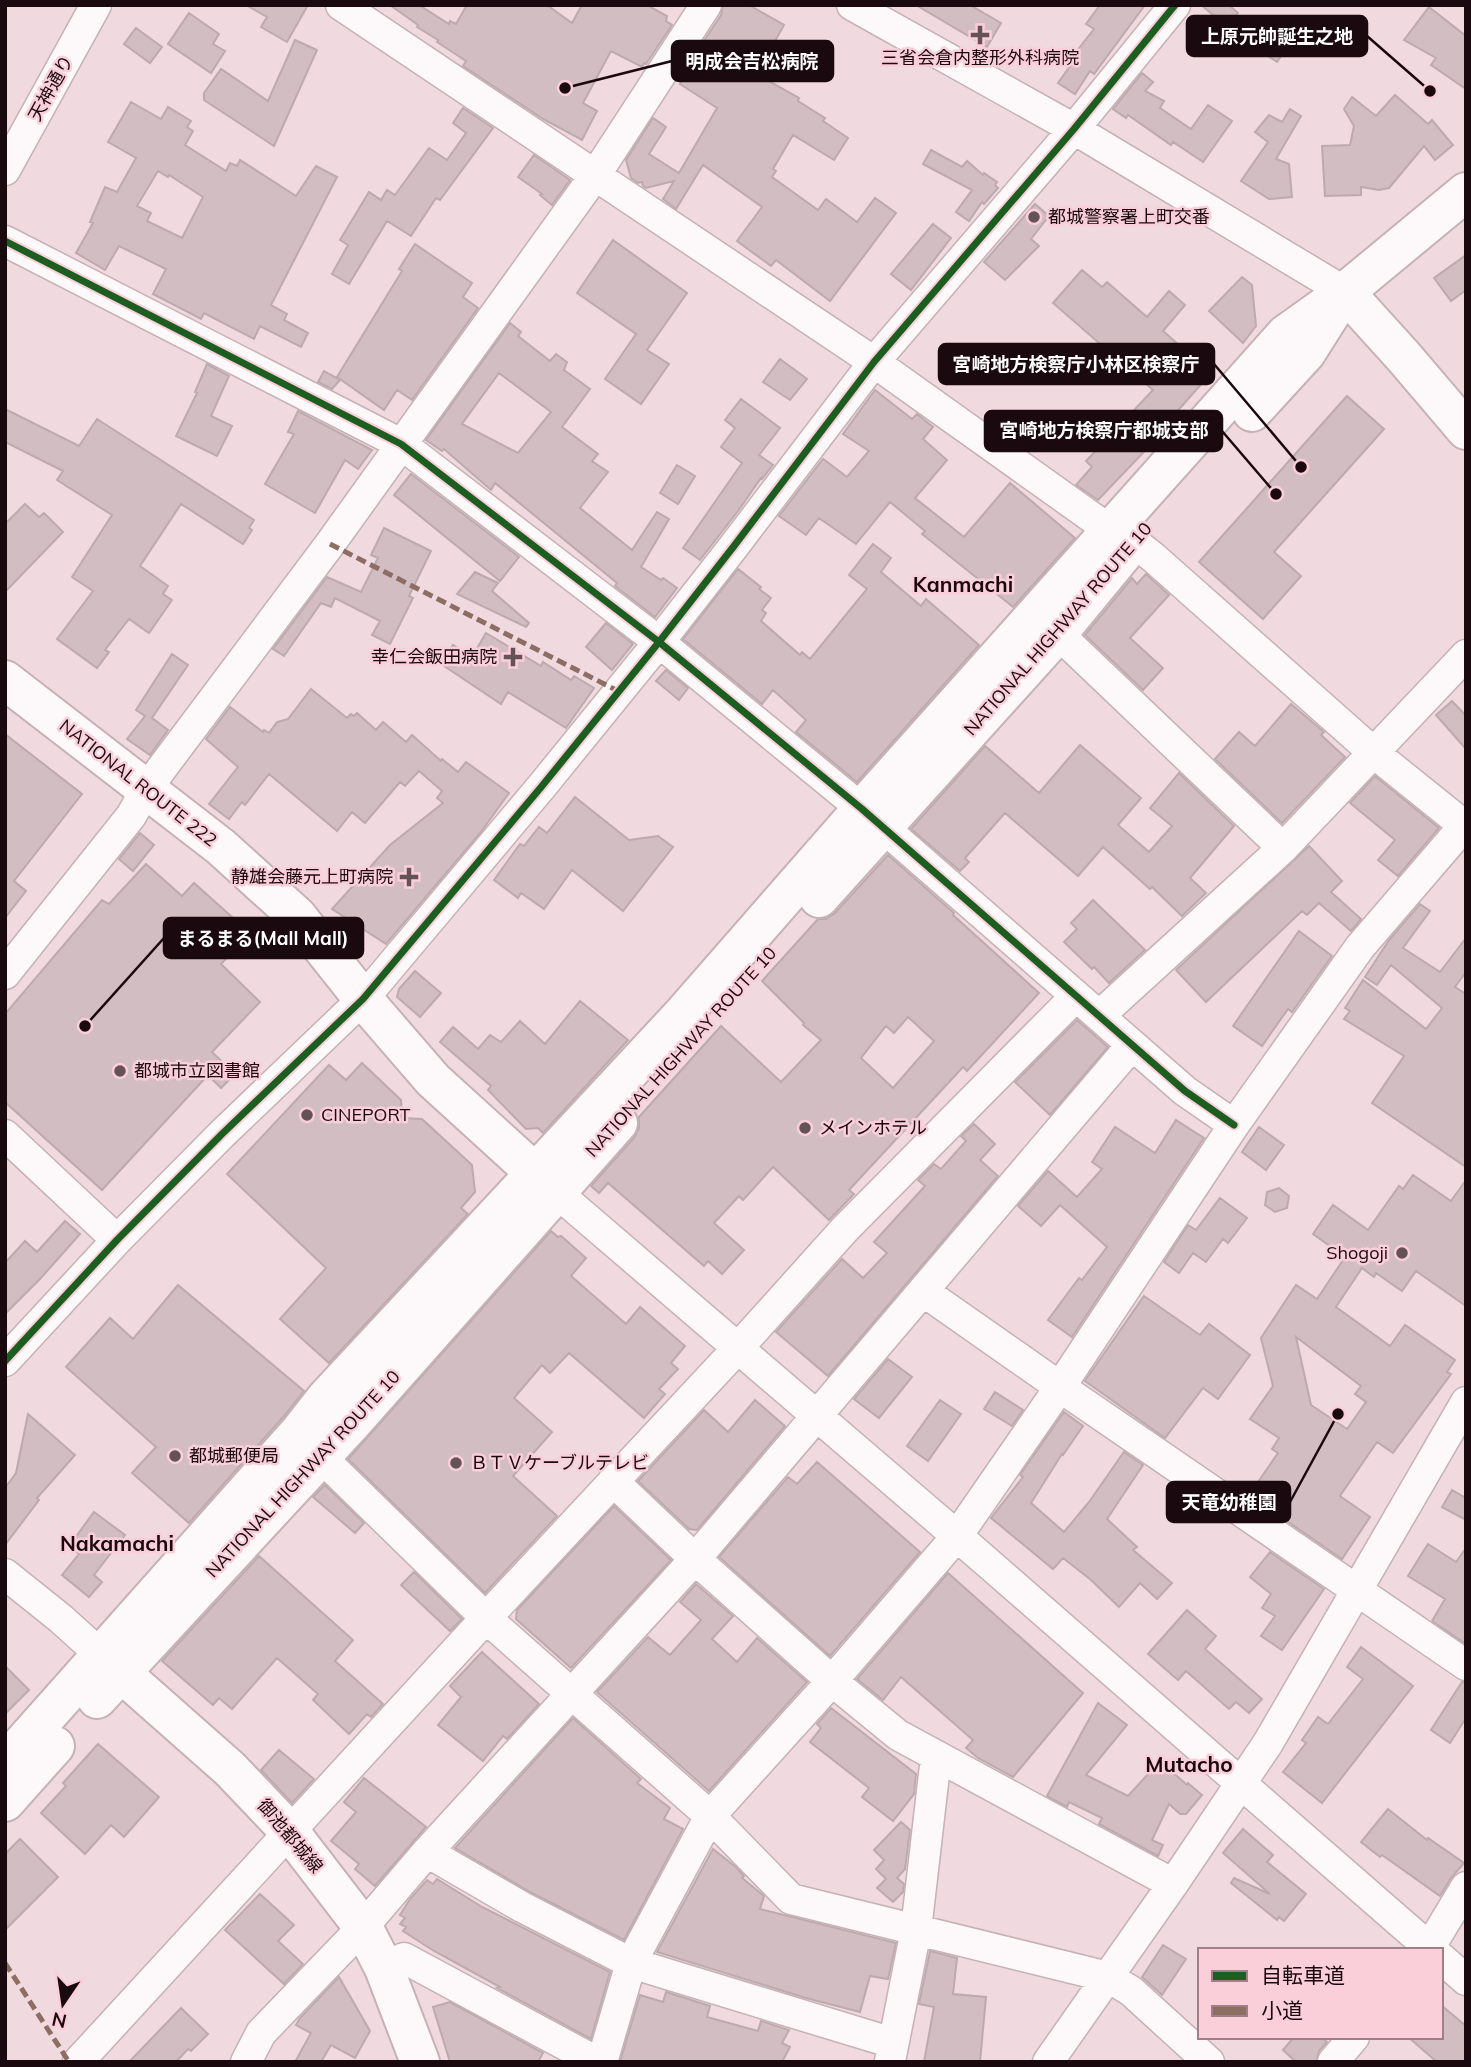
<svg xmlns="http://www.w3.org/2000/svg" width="1471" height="2067" font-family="Mulish,'Noto Sans JP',sans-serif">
  <rect width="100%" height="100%" fill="#f0d9df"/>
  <path fill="#d1bdc2" stroke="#bdaaaf" stroke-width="2" fill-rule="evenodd" d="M246,5H308L287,42L261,27L267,17Z
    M390,5H419L449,24L450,21L456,24L467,5H547L572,23L582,5H647L667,16L666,21L672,25L646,64L644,63L642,67L611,51L583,103L597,111L582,140L543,119L463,66L466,61L437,42L438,40L417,27L418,25Z
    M723,5H749L784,25L760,68L761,69L758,75L799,98L798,101L825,118L823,121L848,138L834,160L793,135L773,169L776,171L772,177L818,210L826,199L857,222L875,198L896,213L830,301L776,260L771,266L737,241L762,207L703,165L676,209L663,199L674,181L646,188L643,186L642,182L638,183L631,178L626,160L653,118L666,127L649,154L679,173L717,108L680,84L689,70L686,68L721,15Z
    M916,5H970L1001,23L987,47Z
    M1100,5H1145L1094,74L1090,71L1075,94L1058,83L1075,59L1072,57L1094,29L1086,24Z
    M1201,5H1229L1238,13L1227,26Z
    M1429,7L1466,36V89L1431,65L1436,58L1404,40Z
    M189,13L219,34L213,44L225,51L211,73L168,44Z
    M136,28L162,47L150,63L124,44Z
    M1261,32L1286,49L1277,62L1251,45Z
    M295,40L317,50L274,146L204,100V93L221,69L268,101Z
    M1142,73L1153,82L1145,91L1164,101L1160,108L1191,129L1208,105L1232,121L1203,162L1173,142L1171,145L1128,115L1126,118L1113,109Z
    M1395,95L1428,124L1432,120L1453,145L1435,160L1424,146L1389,188L1379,190L1361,187V195L1325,196L1322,146L1350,145L1354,126L1344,109L1352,97L1376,116Z
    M131,102L161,119L168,107L191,121L187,127L193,131L185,145L226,171L230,163L237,166L240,160L296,196L316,166L337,177L271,305L287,314L284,320L308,333L301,347L260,326L254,339L204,313L201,319L153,294L166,269L119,246L105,270L76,253L93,223L90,222L105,187L117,192L136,158L108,142ZM158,171L168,177L169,175L203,197L182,238L147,221L151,213L137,206Z
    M463,108L493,128L440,200L436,198L411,236L387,221L349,284L332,274L348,245L340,240L369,192L381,200L387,190L395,195L429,148L447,160L466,133L453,123Z
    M1290,109L1301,116L1276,159L1289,164L1292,197L1269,199L1241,181L1268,142L1255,132L1269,115L1282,122Z
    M931,150L962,167L967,161L983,175L984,173L997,182L995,185L998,188L984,204L982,202L969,221L956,212L972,190L923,164Z
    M534,155L570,180L552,205L540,195L542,194L518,177Z
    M1035,204L1049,216L1031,239L1039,246L1005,280L984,262Z
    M933,224L951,238L911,290L891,274Z
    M613,240L687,293L647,350L669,364L641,404L605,379L636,334L577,293Z
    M415,244L472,283L463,297L478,308L412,400L397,390L384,410L337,377L402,271L399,269Z
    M1466,255V290L1451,301L1434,278Z
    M1082,270L1102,287L1107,282L1147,317L1169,291L1185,305L1163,331L1211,373L1159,432L1161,434L1098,500L1076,485L1092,467L1086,461L1153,390L1053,303Z
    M1242,277L1252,285L1256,326L1243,343L1209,311Z
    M510,323L521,332L518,336L550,361L556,354L567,362L564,370L590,389L562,427L598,454L592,461L608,472L580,508L632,550L657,512L669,519L641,567L661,580L663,578L677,588L655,617L615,586L617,583L495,483L491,490L444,449L442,451L426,440ZM499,373L551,412L518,453L462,424Z
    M780,359L807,379L790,400L763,382Z
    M207,364L229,376L211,416L232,426L217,456L176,436L197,393L195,392Z
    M324,371L340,380L332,389L318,382Z
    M875,390L912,419L917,414L933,427L923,439L947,460L915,498L964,537L1010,483L1075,538L1013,607L922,534L925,531L890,502L856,544L819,518L806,535L779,516L823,459L847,477L869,451L843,434Z
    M1347,396L1384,429L1274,552L1301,576L1263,619L1199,562Z
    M741,399L780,428L759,455L773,465L762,479L761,478L738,511L700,560L683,548L742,463L721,447L735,428L725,420Z
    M5,409L79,446L97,419L254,520L249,528L252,530L243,544L181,504L140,566L168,586L163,594L172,600L149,633L129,619L105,650L109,652L97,668L57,639L93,591L72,577L112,515L57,480L63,471L5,442Z
    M298,411L372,450L358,469L345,460L315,513L265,484L294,434L288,432Z
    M677,465L695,476L678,504L660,493Z
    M411,474L519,557L500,581L394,495Z
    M25,504L39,517L44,513L63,532L5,592V524Z
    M384,528L431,551L409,596L413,598L390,644L372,635L380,621L335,598L331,607L321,603L284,656L273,649L327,577L361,592L378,558L371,555Z
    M873,544L891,558L881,572L921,606L926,599L979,645L857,782L796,732L806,720L773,690L762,704L683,639L738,569L761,587L759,589L771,598L762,610L766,613L761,621L800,655L802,652L810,659L867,589L849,575Z
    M475,572L498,583L492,591L529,623L526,627L457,594Z
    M1146,574L1169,595L1130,638L1163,668L1143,690L1085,635L1132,578L1137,584Z
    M606,623L633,644L612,670L586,647Z
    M486,633L541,666L543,662L571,680L574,676L594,688L566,728L508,692L501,704L441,664L453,645L472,657Z
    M172,654L188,665L152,718L168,730L150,755L127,739L145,716L136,710Z
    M666,670L688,688L679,700L656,681Z
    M311,689L347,718L351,714L354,716L357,713L376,730L383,722L406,742L412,735L441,761L442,759L458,772L466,762L509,793L481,832L386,944L332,909L390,845L443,803L437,798L442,791L419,771L405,786L400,782L365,823L352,812L337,831L269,774L245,805L242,802L229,819L209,804L238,767L206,739L230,707L263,732L264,730L269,733L277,722L288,719Z
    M1452,701L1466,716V749L1436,715Z
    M1291,704L1324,732L1321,735L1345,757L1282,823L1215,759L1239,732L1255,746Z
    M5,734L82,794L14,881L26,891L5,918Z
    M1080,745L1141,798L1118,825L1149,852L1172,826L1150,808L1179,773L1234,826L1190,878L1206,893L1182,916L1152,887L1150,889L1103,847L1078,876L1005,813L965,858L969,862L960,871L911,829L985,746L1039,793Z
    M1375,776L1439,828L1398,876L1378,860L1395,840L1350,803Z
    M575,797L629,840L658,836L673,847L623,911L572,870L544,909L521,893L518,898L494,880L520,844L524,846L539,827L547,833Z
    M140,833L154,845L133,871L119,859Z
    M1309,846L1342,881L1331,892L1361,919L1351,931L1319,903L1307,915L1302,911L1206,1002L1176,970Z
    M888,855L954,913L953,915L1039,993L967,1071L963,1067L849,1190L854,1194L829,1220L773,1167L743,1200L739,1196L714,1223L744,1250L722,1274L708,1261L704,1266L608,1183L599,1193L591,1186L634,1138L639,1128V1117L721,1026L781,1082L821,1040L803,1025L804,1023L762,981L818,919H826L835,913ZM908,1017L934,1041L893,1088L861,1058L886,1026L894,1033Z
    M146,864L182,896L194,883L250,933L221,964L260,1002L212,1052L235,1074L221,1088L208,1075L102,1190L5,1102V1014L102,900L109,904Z
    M1093,900L1145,950L1109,983L1094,967L1092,969L1064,942L1077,929L1071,923Z
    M1420,904L1430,911L1403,948L1440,972L1466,938V972L1455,987L1466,994V1167L1372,1103L1404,1056L1344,1019L1350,1011L1345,1008L1363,980L1426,1029L1442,1008L1391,965L1377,985L1365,977L1389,940Z
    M1299,931L1332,956L1292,1012L1288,1009L1262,1046L1233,1026Z
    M415,971L441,993L420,1017L397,997L399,989Z
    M580,1001L628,1040L543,1133L538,1128L526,1129L488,1090L491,1086L440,1042L453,1027L478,1049L490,1035L501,1042L520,1021L545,1044Z
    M1077,1020L1108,1047L1050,1115L1015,1082Z
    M362,1063L401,1100L402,1118L422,1119L472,1165L475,1192L461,1208L468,1214L329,1363L280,1319L326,1268L227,1174L329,1065L346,1080Z
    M1176,1120L1204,1138L1072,1337L1048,1320L1079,1278L1082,1280L1107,1247L1060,1205L1041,1226L1018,1206L1048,1171L1077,1197L1102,1169L1092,1162L1115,1127L1155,1153Z
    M974,1124L995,1144L980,1160L998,1176L828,1376L776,1332L842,1259L863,1278L887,1253L874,1242L925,1186L918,1180L934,1164L941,1169L966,1141L961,1136Z
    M1259,1127L1284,1145L1266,1170L1242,1152Z
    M1413,1175L1451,1201L1466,1180V1306L1416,1271L1402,1291L1376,1273L1374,1277L1362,1268L1336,1307L1390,1346L1405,1325L1455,1360L1447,1372L1451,1374L1393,1453L1377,1442L1340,1496L1370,1517L1342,1559L1249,1495L1278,1453L1272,1449L1279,1438L1250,1419L1273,1386L1261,1338L1296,1285L1317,1299L1345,1257L1313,1234L1333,1205L1368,1230L1399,1186L1403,1189ZM1296,1337L1361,1386L1355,1394L1366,1402L1347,1429L1311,1405Z
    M1279,1188L1289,1196L1287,1208L1275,1212L1265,1205L1267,1192Z
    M1220,1198L1247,1218L1228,1243L1223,1239L1206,1262L1193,1253L1179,1273L1164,1262L1188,1225L1196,1230Z
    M65,1221L80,1234L40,1279L5,1314V1263L25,1241L37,1252Z
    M551,1231L558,1237L561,1236L586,1258L571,1276L626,1324L640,1307L685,1346L671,1363L678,1369L659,1389L665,1394L644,1418L569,1353L550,1373L542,1365L514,1398L552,1432L513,1476L557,1516L485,1593L348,1459Z
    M178,1285L304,1391L284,1416L189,1523L132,1473L156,1447L66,1367L110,1318L133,1339Z
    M1144,1296L1200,1335L1209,1324L1250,1355L1218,1399L1203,1388L1165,1438L1085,1381Z
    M888,1359L912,1377L879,1418L854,1399Z
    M995,1392L1023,1410L1012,1426L984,1409Z
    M755,1400L785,1426L697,1530L689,1529L638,1481L704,1410L728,1432Z
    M940,1400L961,1414L928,1461L907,1446Z
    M1064,1412L1083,1426L1063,1455L1062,1454L1031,1503L1064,1532L1089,1502L1124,1452L1143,1465L1107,1519L1137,1547L1133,1550L1172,1583L1157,1599L1140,1583L1119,1607L1091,1580L1063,1558L1053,1569L991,1518L1023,1477L1020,1475Z
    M28,1414L75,1455L37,1498L39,1500L5,1545V1488L16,1473Z
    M817,1462L920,1552L830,1656L719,1557L788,1477L797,1484Z
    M325,1485L364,1523L355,1533L313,1497Z
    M1452,1490L1466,1498V1520L1442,1507Z
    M614,1506L671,1560L571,1668L516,1619L517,1610Z
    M94,1512L125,1535L94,1575L102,1582L89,1597L62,1575L79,1554L69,1546Z
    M1428,1544L1456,1562L1466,1548V1644L1432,1621L1445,1599L1408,1576Z
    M1270,1552L1324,1589L1282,1650L1261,1636L1275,1616L1262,1608L1271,1594L1250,1577Z
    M259,1556L353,1640L335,1661L383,1704L371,1717L367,1714L349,1734L313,1700L318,1694L277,1658L232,1709L219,1698L213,1705L162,1661Z
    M414,1572L462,1619L450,1631L401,1585Z
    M948,1573L1083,1693L1013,1777L978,1758L966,1748L973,1740L901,1677L883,1700L857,1679Z
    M696,1584L733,1616L712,1639L737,1662L757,1638L807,1682L709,1791L597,1692L648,1637L670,1655L701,1620L680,1602Z
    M1187,1610L1216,1636L1205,1649L1262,1699L1249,1713L1236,1702L1229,1709L1186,1671L1178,1680L1148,1654Z
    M1361,1647L1413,1686L1322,1803L1283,1772L1306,1743L1302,1740L1318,1717L1328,1724L1363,1679L1347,1667Z
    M482,1652L539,1704L507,1739L503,1736L483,1761L438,1725L461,1697L450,1686Z
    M5,1666L29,1690L5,1714Z
    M1462,1682H1466V1718L1450,1743L1431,1730Z
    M1098,1703L1127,1725L1086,1775L1128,1796L1160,1761L1187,1785L1188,1783L1202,1795L1186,1814H1180L1169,1804L1152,1840L1163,1845L1158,1856L1099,1824L1102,1818L1069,1802L1067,1807L1047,1796Z
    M831,1708L916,1774L914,1794L893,1821L862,1797L869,1788L810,1742L821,1728L817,1724Z
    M573,1718L641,1779L637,1783L670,1808L664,1819L683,1829L624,1940L530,1892L455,1848Z
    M98,1744L159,1797L124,1837L111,1825L85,1854L41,1813L66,1786L63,1783Z
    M279,1750L314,1779L292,1803L261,1770Z
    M364,1778L426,1827L375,1886L355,1869L359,1864L331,1841L356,1812L344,1802Z
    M1388,1809L1427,1840L1428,1838L1464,1863L1451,1878L1440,1896L1382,1855L1380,1857L1361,1842Z
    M901,1822L910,1830L905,1869L897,1878L904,1884L903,1892L893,1902L877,1888L886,1879L876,1869L884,1860L874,1850Z
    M1243,1829L1273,1855L1267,1862L1306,1894L1284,1921L1279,1917L1277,1920L1231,1883L1234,1878L1270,1894L1223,1853Z
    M20,1839L58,1877L5,1930V1854Z
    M713,1849L737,1868L744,1876L742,1878L764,1896L760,1909L896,1943L888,1979L870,1976L860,2012L806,1998L657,1952Z
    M437,1879L482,1907L610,1972L591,2039L497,1988L500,1987L434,1951L403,1931L406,1927L400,1924L405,1918L400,1915L410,1899L427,1880L433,1884Z
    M260,1894L294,1925L278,1941L303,1964L284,1984L225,1930Z
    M1163,1945L1186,1959L1162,1995L1142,1977Z
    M930,1951L957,1958L953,1994L986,1997L980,2062H924L934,2007L919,2004Z
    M339,1977L370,2031L355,2058L331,2045L321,2062H295L311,2033L296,2025L300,2018Z
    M666,1992L710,2006L707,2017L758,2031L761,2021L789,2030L782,2043L790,2047L782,2062H620L640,1995L663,2002Z
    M450,2002L543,2053L538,2062H450L433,2007Z
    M1441,2005L1466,2026V2062H1437L1408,2037H1441Z
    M181,2008L208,2034L191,2051L188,2049L176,2062H129Z
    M1294,2037H1321L1327,2042L1319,2051L1316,2062H1296L1283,2050Z"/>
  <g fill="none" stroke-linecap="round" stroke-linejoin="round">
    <g stroke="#c5b1b6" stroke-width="33">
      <path id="minor" d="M341,5L874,362L1111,531L1134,542L1154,558L1374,753L1466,827
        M852,5L1074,129L1345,292
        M5,170L96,5
        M5,241L401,444L659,642L862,809L1185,1091L1234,1125
        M1059,632L1071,646L1283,848
        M5,974L131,816L146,790L159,772L330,544L596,174L706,5
        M1099,1016L1283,848L1466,655
        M5,1135L117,1240
        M556,1192L957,1536L1432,1950
        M923,1291L1060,1387L1466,1665
        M5,1361L117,1240L222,1134L363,999L542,786L659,642L734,546L874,362L1074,129L1175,5
        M321,1457L486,1618L710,1816L791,1899L1108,1977L1131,1991L1209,2062
        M613,1481L695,1559L832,1681L898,1735L1173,1884
        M5,1574L60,1618L101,1655
        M427,1852L522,1907L631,1963L893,2043
        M1428,1950L1466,1887
        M1441,1958L1466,1980
        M384,1968L404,1958L597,2062
        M890,2061L916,1930L936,1757
        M78,2062L486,1618L738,1348L845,1229L1076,996
        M246,2062L261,2033L363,1927L427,1852L695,1559L1132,1045
        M602,2062L631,1963L710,1816L832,1681L957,1536L1060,1387L1234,1125L1360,947L1464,826
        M1048,2062L1173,1884L1268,1743L1466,1402
        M1333,2062L1354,2037"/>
    </g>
    <g stroke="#c5b1b6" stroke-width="42">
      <path id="major" d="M1345,292L1403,356L1466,430
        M101,1655L230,1769L290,1832L363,1927L384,1968L420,2062"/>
    </g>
    <g stroke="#c5b1b6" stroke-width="42">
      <path id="highway" d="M1252,412L1306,353L1332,312
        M5,680L221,847L297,916L363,999L433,1080L555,1191
        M819,898L1059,632L1129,547
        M97,1699L352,1423L618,1123
        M5,1763L301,1430L326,1398L682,1015L862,809L1286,334L1345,292L1466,192
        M5,1802L55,1746"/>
    </g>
    <use href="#minor" stroke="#fdf9fa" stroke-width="30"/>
    <use href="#major" stroke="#fdf9fa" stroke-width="38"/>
    <use href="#highway" stroke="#fdf9fa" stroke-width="38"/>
    <path stroke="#8d6e63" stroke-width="5" stroke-dasharray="10 5" stroke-linecap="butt" d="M330,544L618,691
      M5,1963L69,2062"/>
    <g stroke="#facfda" stroke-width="11">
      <path id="cycleway" d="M5,241L401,444L659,642L862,809L1185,1091L1234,1125
        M5,1361L117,1240L222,1134L363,999L542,786L659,642L734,546L874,362L1074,129L1175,5"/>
    </g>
    <use href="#cycleway" stroke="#1b5e20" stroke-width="7"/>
  </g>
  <g fill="#655257" stroke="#facfda" stroke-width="2.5">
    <path d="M976.5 24.5h7v7h7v7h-7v7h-7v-7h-7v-7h7z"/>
    <circle cx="1034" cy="217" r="7"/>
    <path d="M509.5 646.5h7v7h7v7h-7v7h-7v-7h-7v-7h7z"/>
    <path d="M405.5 866.5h7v7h7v7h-7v7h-7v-7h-7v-7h7z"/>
    <circle cx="120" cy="1071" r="7"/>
    <circle cx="307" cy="1115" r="7"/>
    <circle cx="805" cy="1128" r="7"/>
    <circle cx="1402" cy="1253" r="7"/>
    <circle cx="175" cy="1456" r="7"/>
    <circle cx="456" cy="1463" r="7"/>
  </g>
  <g text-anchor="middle" stroke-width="5" stroke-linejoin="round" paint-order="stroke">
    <g font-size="18" fill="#1a090e" stroke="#facfda" text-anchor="start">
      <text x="980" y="64" text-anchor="middle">三省会倉内整形外科病院</text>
      <text x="1048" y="223">都城警察署上町交番</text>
      <text x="497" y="663" text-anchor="end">幸仁会飯田病院</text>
      <text x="393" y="883" text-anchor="end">静雄会藤元上町病院</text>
      <text x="134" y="1077">都城市立図書館</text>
      <text x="321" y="1121">CINEPORT</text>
      <text x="819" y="1134">メインホテル</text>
      <text x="1388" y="1259" text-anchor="end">Shogoji</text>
      <text x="189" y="1462">都城郵便局</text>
      <text x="470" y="1469">ＢＴＶケーブルテレビ</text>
    </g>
    <g font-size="18" fill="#1a090e" stroke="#facfda">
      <text transform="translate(51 88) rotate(-61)" y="6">天神通り</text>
      <text transform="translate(1058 629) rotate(-49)" y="6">NATIONAL HIGHWAY ROUTE 10</text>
      <text transform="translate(138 783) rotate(38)" y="6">NATIONAL ROUTE 222</text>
      <text transform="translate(681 1052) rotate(-48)" y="6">NATIONAL HIGHWAY ROUTE 10</text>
      <text transform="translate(303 1474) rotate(-47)" y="6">NATIONAL HIGHWAY ROUTE 10</text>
      <text transform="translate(290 1836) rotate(50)" y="6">御池都城線</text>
    </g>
    <g font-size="21" font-weight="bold" fill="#1a090e" stroke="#facfda">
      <text x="963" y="592">Kanmachi</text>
      <text x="117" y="1551">Nakamachi</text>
      <text x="1189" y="1772">Mutacho</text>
    </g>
  </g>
  <path fill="none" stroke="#1a090e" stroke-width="2.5" d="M1430 91L1367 36M565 88L672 61M1301 467L1214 364M1276 494L1222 431M85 1026L164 938M1338 1414L1290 1502"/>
  <g fill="#1a090e" stroke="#facfda" stroke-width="2.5">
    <circle cx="1430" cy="91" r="7"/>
    <circle cx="565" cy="88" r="7"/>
    <circle cx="1301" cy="467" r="7"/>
    <circle cx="1276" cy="494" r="7"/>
    <circle cx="85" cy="1026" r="7"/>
    <circle cx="1338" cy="1414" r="7"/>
  </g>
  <g fill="#1a090e" stroke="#1a090e" stroke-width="2.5">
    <rect x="1187" y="16" width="180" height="40" rx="7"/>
    <rect x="672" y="41" width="161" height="40" rx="7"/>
    <rect x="939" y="344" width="275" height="40" rx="7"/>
    <rect x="985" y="411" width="237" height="40" rx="7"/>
    <rect x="164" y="918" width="199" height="40" rx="7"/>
    <rect x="1167" y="1482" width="123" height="40" rx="7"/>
  </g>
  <g font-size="19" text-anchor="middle" font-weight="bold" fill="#fff">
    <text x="1277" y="43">上原元帥誕生之地</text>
    <text x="752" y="68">明成会吉松病院</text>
    <text x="1076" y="371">宮崎地方検察庁小林区検察庁</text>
    <text x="1104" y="437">宮崎地方検察庁都城支部</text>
    <text x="263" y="945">まるまる(Mall Mall)</text>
    <text x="1229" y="1509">天竜幼稚園</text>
  </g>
  <rect width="1471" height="2067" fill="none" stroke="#1a090e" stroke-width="14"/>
  <rect x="1198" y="1948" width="245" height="91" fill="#facfda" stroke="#a08088" stroke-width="2"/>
  <rect x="1212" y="1971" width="35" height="10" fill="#1b5e20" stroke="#a08088" stroke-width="2"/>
  <text x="1261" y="1983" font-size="21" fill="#1a090e">自転車道</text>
  <rect x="1212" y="2006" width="35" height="10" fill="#8d6e63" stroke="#a08088" stroke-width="2"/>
  <text x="1261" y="2018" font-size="21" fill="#1a090e">小道</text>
  <g transform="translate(63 2004) rotate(193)" stroke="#facfda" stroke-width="5" paint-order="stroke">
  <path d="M0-5L12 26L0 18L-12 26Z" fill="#1a090e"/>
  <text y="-10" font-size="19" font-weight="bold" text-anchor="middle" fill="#1a090e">N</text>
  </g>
</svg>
